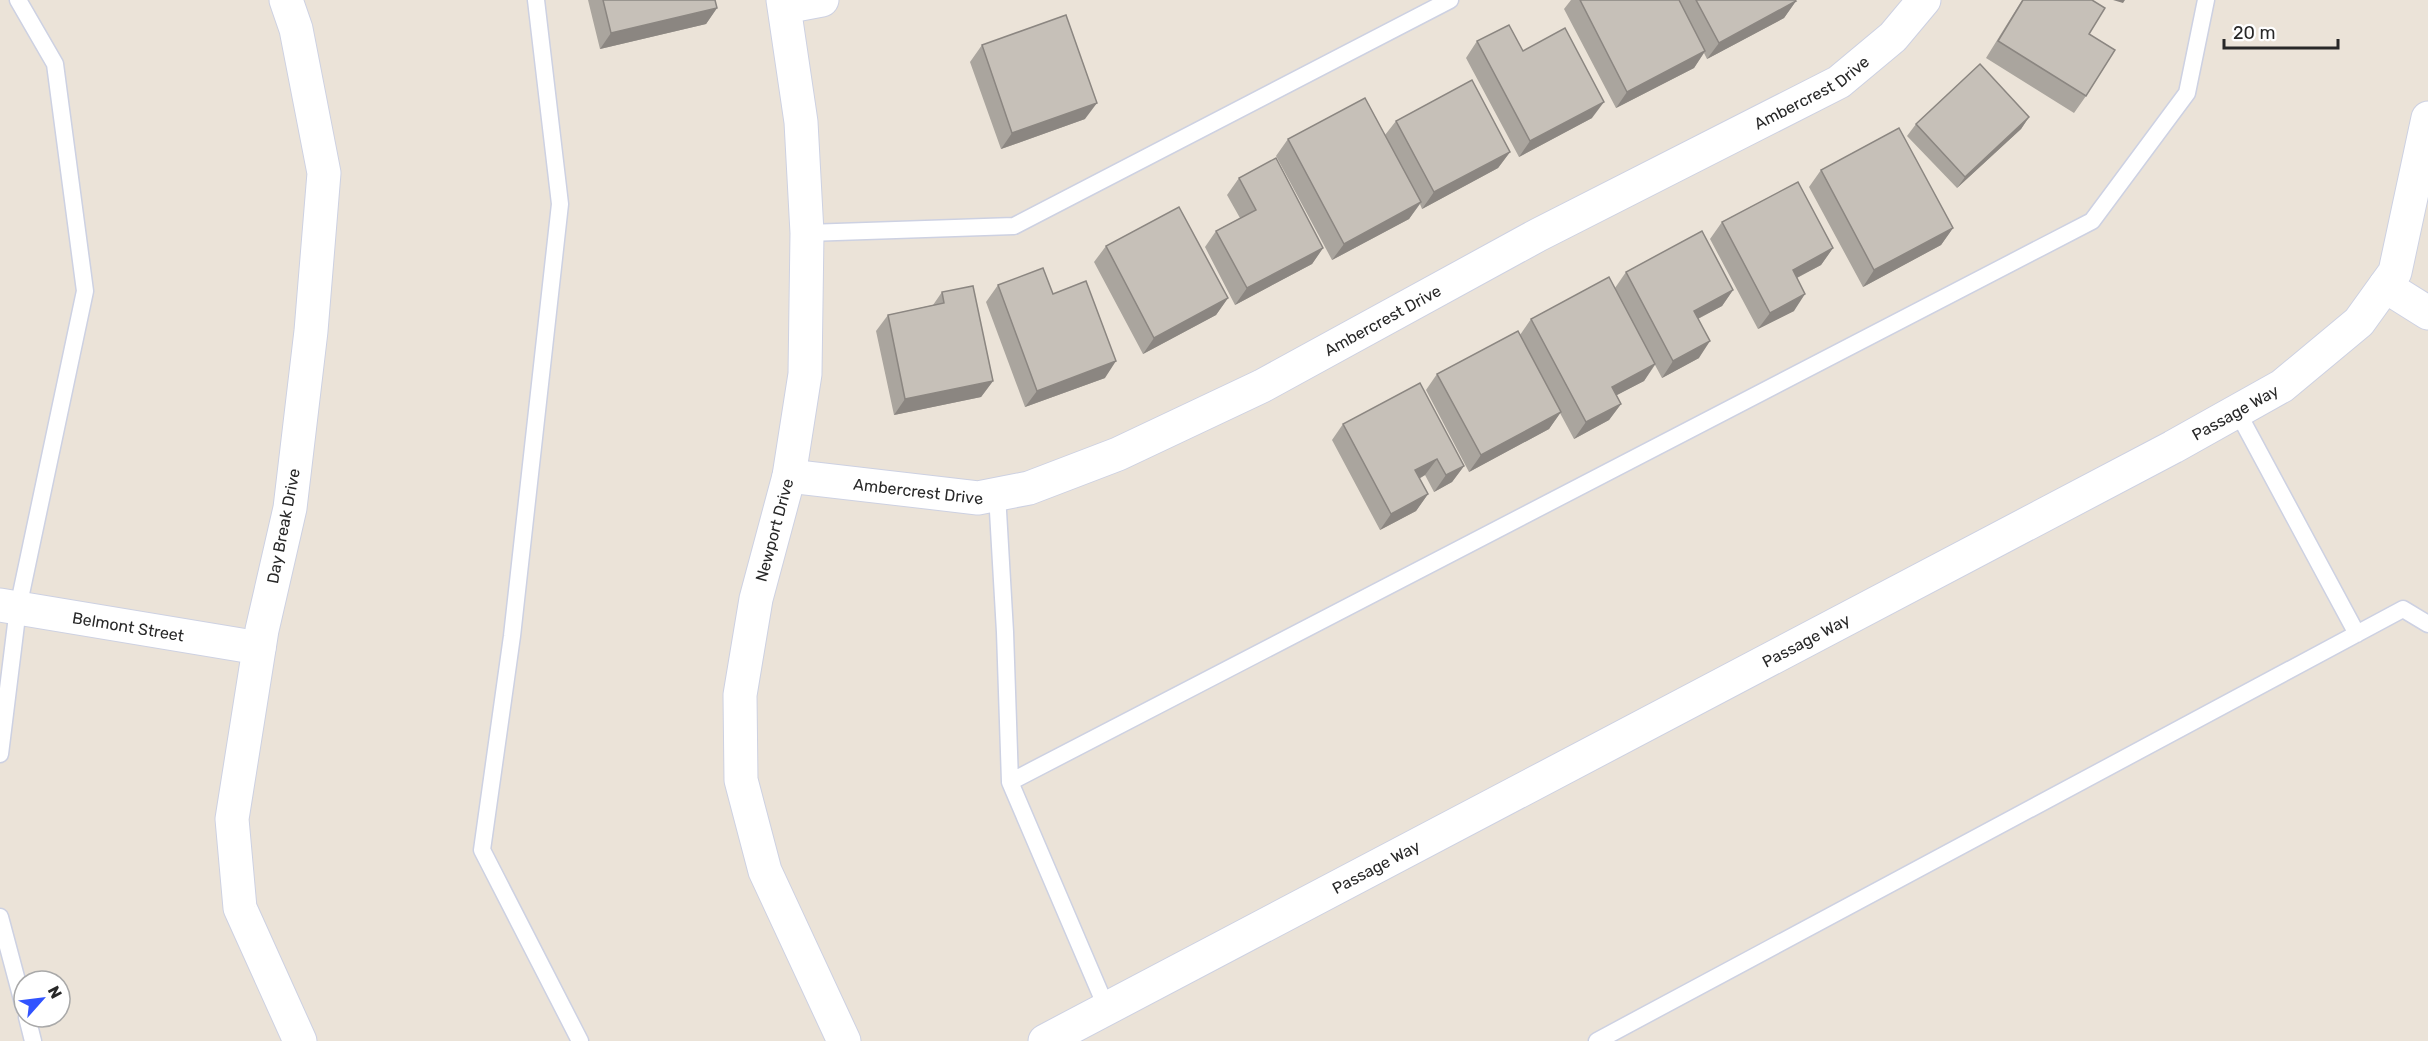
<svg xmlns="http://www.w3.org/2000/svg" width="2428" height="1041" font-family="Rubik,sans-serif">
  <rect width="100%" height="100%" fill="#ebe3d8"/>
  <g fill="none" stroke-linecap="round" stroke-linejoin="round">
    <g stroke="#cdd1e2" stroke-width="19">
      <path id="service" d="M536,0L560,204L512,636L482,850L580,1041
        M807,233L1014,226L1450,0
        M2237,411L2357,634
        M997,494L1005,632L1010,782L2092,221L2187,93L2206,0
        M0,754L18,608L85,291L55,64L18,0
        M1010,782L1107,1009
        M0,917L24,1007
        M27,1017L33,1041
        M1597,1041L2403,609L2428,624"/>
    </g>
    <g stroke="#cdd1e2" stroke-width="35">
      <g id="minor">
        <path d="M286,0L296,29L324,173L311,331L290,508L262,630L232,819L240,908L300,1041"/>
        <path d="M783,0L801,122L807,233L805,374L789,476L756,599L740,695L741,780L765,871L844,1041"/>
        <path d="M785,7L822,0"/>
        <path d="M2385,286L2428,313"/>
        <path id="s1" d="M789,476L978,498L1029,488L1118,454L1262,386L1538,235L1839,82L1893,37L1924,0"/>
        <path id="s2" d="M0,605L259,648"/>
        <path id="s3" d="M1045,1041L2173,447L2282,386L2359,322L2395,272L2428,118"/>
      </g>
    </g>
    <use href="#service" stroke="#fff" stroke-width="16"/>
    <use href="#minor" stroke="#fff" stroke-width="33"/>
  </g>
  <path fill="#aaa59e" d="M588,0H715L717,8L706,24L600,49Z
    M1571,0H1795L1796,1L1784,18L1707,59L1704,53L1694,68L1616,108L1564,9Z
    M2022,0H2092L2086,96L2074,113L1986,58Z
    M1477,41L1523,51L1592,118L1519,157L1466,58Z
    M982,45L1085,119L1001,149L970,62Z
    M2029,117L2021,129L1957,188L1907,136L1916,124Z
    M1396,121L1510,152L1498,168L1422,209L1420,204L1409,219L1332,260L1276,156L1288,139L1385,135Z
    M1821,170L1953,228L1941,245L1863,287L1809,187Z
    M1239,178L1323,248L1312,264L1235,305L1205,247L1216,231L1240,218L1227,195Z
    M1722,222L1833,248L1821,265L1797,278L1794,311L1758,329L1710,239Z
    M1106,246L1228,298L1216,315L1143,354L1094,262Z
    M1626,272L1733,290L1722,306L1698,319L1699,358L1662,378L1655,365L1644,381L1616,395L1621,404L1609,420L1574,439L1560,413L1549,429L1469,472L1426,390L1437,374L1520,335L1531,319L1615,288Z
    M998,285L1053,294L1105,378L1025,407L986,302Z
    M942,292L993,381L981,397L894,415L876,331L888,315L933,305Z
    M1343,424L1464,466L1452,482L1434,492L1425,475L1419,479L1428,494L1416,511L1380,530L1332,440Z"/>
  <path fill="#8b8681" d="M2113,0H2125L2123,3Z
    M1796,1L1784,18L1707,59L1719,43Z
    M717,8L706,24L600,49L611,33Z
    M1705,51L1694,68L1616,108L1627,92Z
    M1604,102L1592,118L1519,157L1530,141Z
    M1097,103L1085,119L1001,149L1012,133Z
    M2029,117L2021,129L1957,188L1965,177Z
    M1510,152L1498,168L1422,209L1434,192Z
    M1421,202L1409,219L1332,260L1344,244Z
    M1953,228L1941,245L1863,287L1874,270Z
    M1323,248L1312,264L1235,305L1247,288Z
    M1833,248L1821,265L1781,286L1793,270Z
    M1733,290L1722,306L1682,327L1694,311Z
    M1805,294L1794,311L1758,329L1770,313Z
    M1228,298L1216,315L1143,354L1154,338Z
    M1710,341L1699,358L1662,378L1673,361Z
    M1116,361L1105,378L1025,407L1037,391Z
    M1655,364L1644,381L1600,404L1612,387Z
    M993,381L981,397L894,415L905,399Z
    M1621,404L1609,420L1574,439L1586,422Z
    M1561,412L1549,429L1469,472L1481,455Z
    M1437,459L1425,475L1404,487L1415,470Z
    M1464,466L1452,482L1434,492L1446,475Z
    M1428,494L1416,511L1380,530L1391,514Z"/>
  <path fill="#c6c0b8" stroke="#8b8681" stroke-width="1.5" d="M603,0H715L717,8L611,33Z
    M1580,0H1679L1705,51L1627,92Z
    M1696,0H1795L1796,1L1719,43Z
    M2023,0H2092L2105,8L2089,34L2115,50L2086,96L1998,41Z
    M1066,15L1097,103L1012,133L982,45Z
    M1509,25L1523,51L1565,28L1604,102L1530,141L1477,41Z
    M1980,64L2029,117L1965,177L1916,124Z
    M1472,80L1510,152L1434,192L1396,121Z
    M1365,98L1421,202L1344,244L1288,139Z
    M1899,128L1953,228L1874,270L1821,170Z
    M1276,158L1323,248L1247,288L1216,231L1256,210L1239,178Z
    M1798,182L1833,248L1793,270L1805,294L1770,313L1722,222Z
    M1179,207L1228,298L1154,338L1106,246Z
    M1702,231L1733,290L1694,311L1710,341L1673,361L1626,272Z
    M1043,268L1053,294L1086,281L1116,361L1037,391L998,285Z
    M1609,277L1655,364L1612,387L1621,404L1586,422L1531,319Z
    M973,286L993,381L905,399L888,315L944,303L942,292Z
    M1518,331L1561,412L1481,455L1437,374Z
    M1420,383L1464,466L1446,475L1437,459L1415,470L1428,494L1391,514L1343,424Z"/>
  <g text-anchor="middle" stroke-width="4.5" stroke-linejoin="round" paint-order="stroke">
    <g font-size="16" fill="#282828" stroke="#fff">
      <text dy="6" stroke="none"><textPath href="#s1" startOffset="1120">Ambercrest Drive</textPath></text>
      <text dy="6" stroke="none"><textPath href="#s1" startOffset="634">Ambercrest Drive</textPath></text>
      <text dy="6" stroke="none"><textPath href="#s3" startOffset="1346">Passage Way</textPath></text>
      <text dy="6" stroke="none"><textPath href="#s1" startOffset="130">Ambercrest Drive</textPath></text>
      <text transform="translate(283 526) rotate(-79)" y="6">Day Break Drive</text>
      <text transform="translate(774 530) rotate(-75)" y="6">Newport Drive</text>
      <text dy="6" stroke="none"><textPath href="#s2" startOffset="130">Belmont Street</textPath></text>
      <text dy="6" stroke="none"><textPath href="#s3" startOffset="860">Passage Way</textPath></text>
      <text dy="6" stroke="none"><textPath href="#s3" startOffset="374">Passage Way</textPath></text>
    </g>
  </g>
  <g transform="translate(42 999) rotate(62)"><circle r="28" fill="#ffffff" stroke="#a9a9a9" stroke-width="1.5"/>
  <path d="M0-4.5L10 22L0 15L-10 22Z" fill="#3153ff"/>
  <text y="-9" font-size="16" font-weight="bold" text-anchor="middle" fill="#282828">N</text>
  </g>
  <path d="M2224 39v9h114v-9" fill="none" stroke="#282828" stroke-width="3"/>
  <text x="2233" y="39" font-size="18" fill="#282828" stroke="#ffffff" stroke-width="4.5" paint-order="stroke">20 m</text>
</svg>
